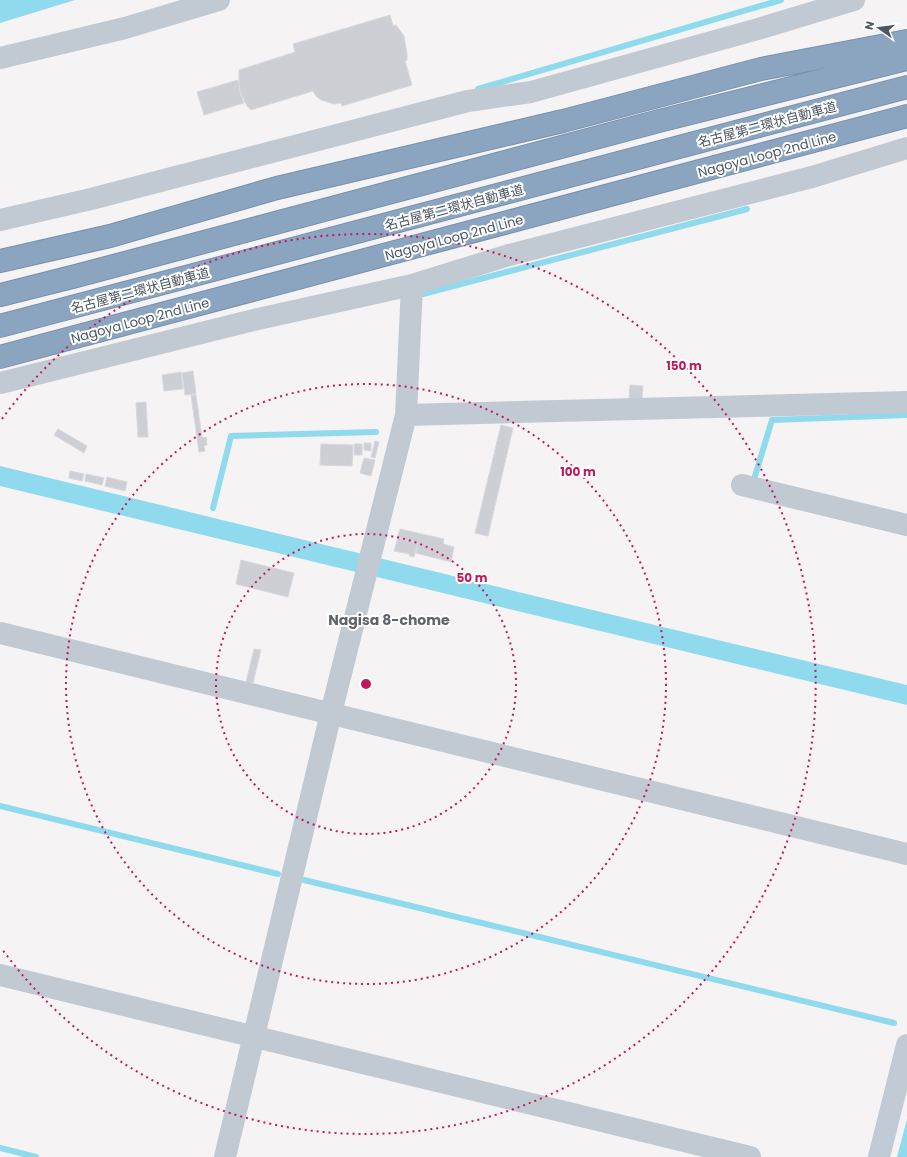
<svg xmlns="http://www.w3.org/2000/svg" width="907" height="1157" font-family="Poppins,'Noto Sans JP',sans-serif">
  <rect width="100%" height="100%" fill="#f5f3f3"/>
  <path fill="#90daee" d="M0,0H75L0,23Z
    M0,466L667,628L907,685V705L0,486Z
    M907,1119V1157H897Z"/>
  <g fill="none" stroke-linecap="round" stroke-linejoin="round">
    <path stroke="#90daee" stroke-width="6" d="M478,89L781,0
      M423,294L747,209
      M755,476L772,420L907,415
      M213,508L231,436L376,432
      M0,806L278,874
      M304,880L894,1023
      M0,1148L36,1157"/>
  </g>
  <path fill="#cdcfd5" stroke="#d7d9de" d="M390,15L393,26L396,25L404,36L407,54V60L405,61L412,85L342,106L341,103L334,104L321,100L316,96L313,91L251,110L247,106L239,89V70L295,52L293,44Z
    M238,80L241,95L244,103L204,115L197,92Z
    M193,371L196,394L185,395L182,373Z
    M181,372L183,389L164,391L162,375Z
    M630,385L643,386L642,399L629,398Z
    M191,395H196L202,438L206,437L207,445L204,446L205,451L199,452Z
    M146,402L148,437H138L136,403Z
    M501,425L513,428L488,536L475,533Z
    M58,429L87,446L84,453L54,435Z
    M375,441L379,442L375,458L371,457Z
    M364,443H371V451L364,450Z
    M321,444L353,445L352,466L320,465Z
    M354,444H362V455H354Z
    M364,458L375,460L371,476L360,473Z
    M70,471L84,474L82,481L69,478Z
    M86,474L104,478L102,485L85,481Z
    M107,477L127,482L125,491L105,486Z
    M400,529L444,539L443,544L454,547L451,562L416,553L418,543L397,538Z
    M398,538L418,543L414,557L409,556L410,554L394,551Z
    M241,560L294,573L288,597L236,584Z
    M254,649L261,650L253,683L246,682Z"/>
  <g fill="none" stroke-linecap="round" stroke-linejoin="round">
    <g stroke="#7690ad" stroke-width="24">
      <path id="highway" d="M0,261L110,236L277,188L563,121L761,69L907,41
        M0,295L76,276L659,121L907,59
        M0,326L907,87
        M0,357L907,116"/>
    </g>
    <path stroke="#c1cad2" stroke-width="22" d="M0,58L125,28L219,0
      M0,220L91,199L468,101L531,92L758,29L854,0
      M0,383L258,319L412,285L509,255L812,177L907,148
      M406,415L907,402
      M742,485L907,525
      M0,633L907,854
      M0,975L750,1157
      M225,1157L331,713L406,415L412,285"/>
    <path stroke="#c1cbd6" stroke-width="22" d="M879,1157L907,1045"/>
    <use href="#highway" stroke="#8ba5c1" stroke-width="22"/>
  </g>
  <g fill="none" stroke="#c2185b" stroke-width="2" stroke-dasharray="2 4">
    <circle cx="366" cy="684" r="150"/>
    <circle cx="366" cy="684" r="300"/>
    <path d="M2 419A450 450 0 1 1 2 949"/>
  </g>
  <g text-anchor="middle" stroke-width="4" stroke-linejoin="round" paint-order="stroke">
    <g font-size="13" fill="#4a5661" stroke="#fff">
      <text transform="translate(767 124) rotate(-15)" y="5">名古屋第二環状自動車道</text>
      <text transform="translate(767 154) rotate(-15)" y="5">Nagoya Loop 2nd Line</text>
      <text transform="translate(454 207) rotate(-15)" y="5">名古屋第二環状自動車道</text>
      <text transform="translate(454 237) rotate(-15)" y="5">Nagoya Loop 2nd Line</text>
      <text transform="translate(140 290) rotate(-15)" y="5">名古屋第二環状自動車道</text>
      <text transform="translate(140 320) rotate(-15)" y="5">Nagoya Loop 2nd Line</text>
    </g>
    <g font-size="14" font-weight="bold" fill="#5f6368" stroke="#fff">
      <text x="389" y="625">Nagisa 8-chome</text>
    </g>
  </g>
  <circle cx="366" cy="684" r="6" fill="#c2185b" stroke="#fff" stroke-width="2"/>
  <g font-size="12" text-anchor="middle" font-weight="bold" fill="#c2185b" stroke="#fff" stroke-width="4" stroke-linejoin="round" paint-order="stroke">
    <text x="684" y="370">150 m</text>
    <text x="578" y="476">100 m</text>
    <text x="472" y="582">50 m</text>
  </g>
  <g transform="translate(879 28) rotate(284)" stroke="#ffffff" stroke-width="3" paint-order="stroke">
  <path d="M0-3L7 15L0 10L-7 15Z" fill="#4a5661"/>
  <text y="-6" font-size="11" font-weight="bold" text-anchor="middle" fill="#4a5661">N</text>
  </g>
</svg>
